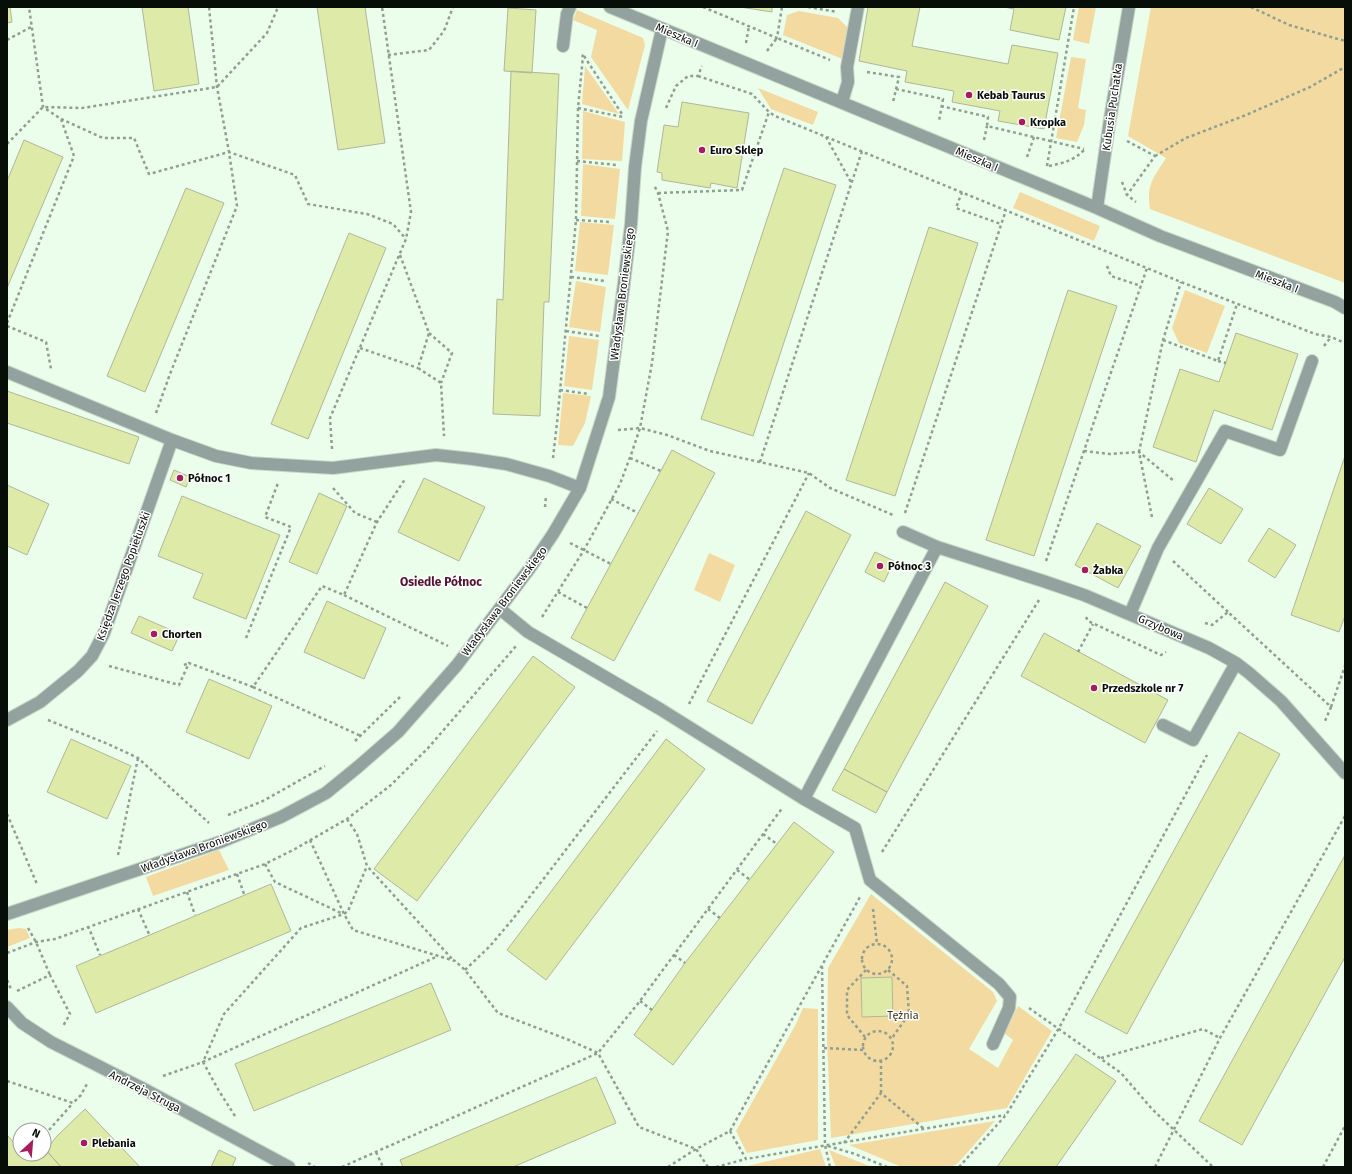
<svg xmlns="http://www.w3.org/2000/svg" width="1352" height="1174" font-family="'Fira Sans',sans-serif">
  <rect width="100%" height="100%" fill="#eafeeb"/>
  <path fill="#f3daa0" d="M1079,7H1096L1089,44L1073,40Z
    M1151,7H1345V283L1150,209C1146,184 1154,177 1166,158L1128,136Z
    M577,10L643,38L645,45L628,110L591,57L597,30L573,20Z
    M799,11L838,18L850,30L845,60L783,35L787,15Z
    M1071,57L1086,59L1078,108L1086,110L1084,125L1077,142L1056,138Z
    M585,66L619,114L582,104Z
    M758,88L818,112L813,125L771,109Z
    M583,111L625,122L622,161L582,159Z
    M583,164L620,169L615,219L581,216Z
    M1020,192L1100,226L1094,241L1013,208Z
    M580,222L614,225L608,275L575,271Z
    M576,281L606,287L600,332L569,327Z
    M1185,290L1225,306L1207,353L1179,343L1172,328Z
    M569,336L599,340L592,390L564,386Z
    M563,393L591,396L585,423L573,446L558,445Z
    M709,553L735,565L720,602L694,590Z
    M219,850L229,870L153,896L146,877Z
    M871,894L993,992L997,1001L969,1049L998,1068L1013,1040L1004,1033L1018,1006L1052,1031L1007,1108L831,1138L827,1041L828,968Z
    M19,928L26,929L30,938L7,947V930Z
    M803,1008L818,1009V1140L747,1153L736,1131L796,1024Z
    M995,1121L958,1163L951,1167H902L849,1145Z
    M820,1149L826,1167H743Z
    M829,1150L872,1167H836Z"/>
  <path fill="#ddeaa8" stroke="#b0b79a" d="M7,7H10L12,22L7,23Z
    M142,7H188L199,84L154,91Z
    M317,7H365L385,143L338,150Z
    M740,7H772V12Z
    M868,7H920L912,46L1008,64L1012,45L1058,53L1044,129L998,121L1000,111L952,102L954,91L905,82L907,71L859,61Z
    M1004,7H1066L1059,40L1010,30L1014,9Z
    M508,8L536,10L532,73L504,71Z
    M511,71L559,74L549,302H544L540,416L493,414L497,299L503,300Z
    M682,102L749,113L737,188L711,183L710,188L662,180V173L657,172L664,125L678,127Z
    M24,140L63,157L7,288V181Z
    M784,168L836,185L753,436L701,419Z
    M186,188L224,203L145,392L107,376Z
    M929,227L978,243L895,496L846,480Z
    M349,233L386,248L308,439L271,424Z
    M1068,290L1117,306L1034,556L986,540Z
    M1236,333L1298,354L1272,430L1214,410L1196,462L1153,447L1180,369L1219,382Z
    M7,391L139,437L129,464L7,423Z
    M672,450L715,473L614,661L571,638Z
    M1345,456V616L1339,632L1291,615Z
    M174,470L190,477L186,487L170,480Z
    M424,478L485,507L459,561L398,532Z
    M7,485L49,504L27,555L7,546Z
    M1209,488L1243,509L1221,544L1187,524Z
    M319,493L347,506L317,574L289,562Z
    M182,496L280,535L246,619L193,598L203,574L158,556Z
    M806,511L851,535L752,724L707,701Z
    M1097,523L1141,546L1118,588L1075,565Z
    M1269,528L1296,545L1275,578L1248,561Z
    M875,552L894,561L884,582L865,572Z
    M945,582L988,606L887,792L844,769Z
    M327,601L386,628L364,679L304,652Z
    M139,616L180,634L172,651L131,633Z
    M1044,633L1168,700L1145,743L1021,676Z
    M533,656L575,687L417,901L374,869Z
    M209,679L272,706L249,759L186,732Z
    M1239,732L1280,754L1127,1034L1085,1012Z
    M71,739L131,766L107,819L47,792Z
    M666,739L705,769L546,980L507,950Z
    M844,769L887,792L876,813L832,790Z
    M794,822L834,852L673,1065L634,1035L685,963Z
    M1345,855V957L1242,1145L1199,1121Z
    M271,884L291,931L96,1013L76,966Z
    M892,977L893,1016L862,1017L861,978Z
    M431,983L451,1030L254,1111L235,1064Z
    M1076,1054L1116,1081L1056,1167H997Z
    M596,1077L616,1123L513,1167H403L400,1160Z
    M85,1109L140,1167H61L46,1150L57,1136Z
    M7,1135L18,1147H20V1154H44V1148L61,1167H7Z
    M219,1150L236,1158L232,1167H211Z"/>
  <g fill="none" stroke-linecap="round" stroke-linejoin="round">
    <g stroke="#c6d8c7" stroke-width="14">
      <path id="minor" d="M610,7L1097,208L1160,236L1335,302L1345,308
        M563,46L567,14L570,7
        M842,102L848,82L847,67L858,7
        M1097,208L1110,119L1129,7
        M7,372L172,440L216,456L251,463L333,468L436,455L473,459L506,464L549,476L580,488
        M903,532L937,547L1043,581L1084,595L1209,648L1236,663L1249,673L1281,701L1345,773
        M500,609L528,632L660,709L804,799L855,828L870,880L999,984L1010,997L1009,1008L993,1044
        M1130,614L1158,548L1225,431L1280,450L1312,361
        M7,720L40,702L78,671L92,656L104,633L172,440
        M1163,725L1193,740L1236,663
        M804,799L937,547
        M7,914L223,841L281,817L326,793L359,766L398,732L457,665L530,568L553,534L580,488L609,397L624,283L631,224L635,167L641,121L662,29
        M7,1007L22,1023L51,1042L142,1088L289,1167"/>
    </g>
    <path stroke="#909f90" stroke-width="2.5" stroke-dasharray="3 3" stroke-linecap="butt" d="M703,7L777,38L782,7
      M808,7L837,12
      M1251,7L1289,25L1345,41
      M7,40L31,27
      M746,43L749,26
      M767,51L777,38L830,60
      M388,55L429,50L444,31L453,7
      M584,56L622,114
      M867,72L899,77L893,102
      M698,76L752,94L769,112L775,116L1181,282L1315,334L1331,337L1345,343
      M896,89L943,99L939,121
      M941,106L988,117L987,126L1084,149
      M578,108L623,117
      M666,108L676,86L688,76H698L702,66
      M61,119L103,138H134L149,174L229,152L295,175L308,204L367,214L393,224L406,239
      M826,137L852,184
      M984,140L987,126
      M1127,141L1155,156L1127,195
      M7,144L43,107L82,108L217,87L267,33L278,7
      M1155,156L1186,138L1246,115L1310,87L1345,67
      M1027,157L1034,137
      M577,161L616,165
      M1047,166L1074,7
      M1049,166C1064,163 1075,160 1085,149
      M1122,182L1127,195L1136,202
      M962,192L956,208L1001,224
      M658,193L742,190L769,112
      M576,220L611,222
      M400,255L429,333L418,368L441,383L444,436
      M1107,266L1111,276L1141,286
      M571,277L606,281
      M7,323L74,156L61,119L43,107L29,7
      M7,326L46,342L51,369
      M566,331L599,336
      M429,333L452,353L441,383
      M1163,340L1218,361L1237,304
      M1324,346L1331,337
      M360,348L418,368
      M1218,361L1226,363
      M560,390L589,394
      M156,413L170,374L237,206L229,152L217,87L209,7
      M618,430L640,428L667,435L710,451L809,473L830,488L893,515
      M332,449L330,418L406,239L411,212L382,7
      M1084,451L1110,454L1139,452L1174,481
      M553,458L557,423L576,220L578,108L583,56L580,54
      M630,458L661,471
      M760,462L862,151
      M333,488L355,513L377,522
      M611,499L638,513
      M545,507L546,496
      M905,513L1006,210
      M1152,517L1139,452L1163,340L1181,282
      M570,543L611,564
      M1046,561L1147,268
      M1173,561L1228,612
      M558,592L587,608
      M344,595L448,646
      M542,617L584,550L620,484L632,452L640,428L652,363L668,231L658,193L654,185
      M1086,617L1088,621L1161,655L1166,652
      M1205,623L1212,625L1228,612L1331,707L1325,721
      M246,638L291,527L265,517L278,483
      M1078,652L1093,624
      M184,665L189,663
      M109,666L179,685L189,663L253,687L322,586L344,595L377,522L405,479
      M253,687L361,736
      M689,704L809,473
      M1331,707L1345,666
      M48,720L108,744L138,758L209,823
      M355,741L400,697
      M7,814L37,884
      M228,815L263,801L325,766
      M347,819L357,834L367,866L454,961
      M763,834L777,844
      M310,840L344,914L353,930L455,961L465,970L498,1013L569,1040L598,1053L639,1127L696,1149L708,1167
      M882,852L1039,600
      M118,855L138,758
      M265,864L275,882L343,914
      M737,870L749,879
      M237,874L244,894
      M187,892L195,915
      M138,909L149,934
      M708,909L720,918
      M873,909L877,944
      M88,926L100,955
      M28,928L36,942L50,975
      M862 959a15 15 0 1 1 30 0a15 15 0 1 1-30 0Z
      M7,953L36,942L55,939L265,864L295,849L347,819L391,785L429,747L516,646
      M674,955L685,963
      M822,966L825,1145L830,1167
      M465,970L490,946L512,920L657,731
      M888,970L907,986L909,1014L892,1038
      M7,980L11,989
      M17,991L50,975L70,1014L63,1026
      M640,1001L652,1010
      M1029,1008L1121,1073L1152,1109L1213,1167
      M863 1046a15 15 0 1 1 30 0a15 15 0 1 1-30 0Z
      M865,1037L847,1015V990L866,970
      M824,1048L863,1050
      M1101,1058L1203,1029L1220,1038
      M163,1076L203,1062L438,956
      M7,1081L73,1103L81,1095L88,1082
      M881,1093V1061
      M235,1116L219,1091L203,1062L224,1014L301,928L344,914L348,911L367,866
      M49,1130L73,1103
      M730,1131L746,1159L1005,1115
      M844,1143L881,1093L923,1128
      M828,1146L855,1154L887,1167
      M376,1152L383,1167
      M308,1163L315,1167
      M342,1167L598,1053L640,1001L783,807
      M668,1167L696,1149L730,1131L860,897
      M716,1167L746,1159
      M959,1167L1006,1115L1059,1028L1207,755
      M1155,1167L1220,1038L1345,816
      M1323,1167L1345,1126"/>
    <use href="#minor" stroke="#93a29e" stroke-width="12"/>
  </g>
  <g fill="#a71b5f" stroke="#fff" stroke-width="1.5">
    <circle cx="969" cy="95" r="4"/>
    <circle cx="1022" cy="122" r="4"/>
    <circle cx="702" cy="150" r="4"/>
    <circle cx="180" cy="478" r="4"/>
    <circle cx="880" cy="566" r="4"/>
    <circle cx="1085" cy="570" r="4"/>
    <circle cx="154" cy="634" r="4"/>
    <circle cx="1094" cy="688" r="4"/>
    <circle cx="84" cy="1143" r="4"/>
  </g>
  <g text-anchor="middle" stroke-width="3" stroke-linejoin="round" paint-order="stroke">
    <g font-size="11" fill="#070e07" stroke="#fff">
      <text transform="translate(677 35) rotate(23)" y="4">Mieszka I</text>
      <text transform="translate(1112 107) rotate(-82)" y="4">Kubusia Puchatka</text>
      <text transform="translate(977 159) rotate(23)" y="4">Mieszka I</text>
      <text transform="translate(1277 281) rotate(21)" y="4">Mieszka I</text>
      <text transform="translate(622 294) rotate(-83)" y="4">Władysława Broniewskiego</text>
      <text transform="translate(123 576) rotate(-70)" y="4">Księdza Jerzego Popiełuszki</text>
      <text transform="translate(504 601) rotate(-53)" y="4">Władysława Broniewskiego</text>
      <text transform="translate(1161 627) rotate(23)" y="4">Grzybowa</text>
      <text transform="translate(204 846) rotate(-20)" y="4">Władysława Broniewskiego</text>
      <text transform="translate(145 1091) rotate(27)" y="4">Andrzeja Struga</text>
    </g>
    <g font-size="11" font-weight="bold" fill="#070e07" stroke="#fff" text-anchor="start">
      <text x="977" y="99">Kebab Taurus</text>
      <text x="1030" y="126">Kropka</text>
      <text x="710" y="154">Euro Sklep</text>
      <text x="188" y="482">Północ 1</text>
      <text x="888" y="570">Północ 3</text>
      <text x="1093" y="574">Żabka</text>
      <text x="162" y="638">Chorten</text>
      <text x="1102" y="692">Przedszkole nr 7</text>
      <text x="92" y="1147">Plebania</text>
    </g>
    <g font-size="11" fill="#3d3114" stroke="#fff">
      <text x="903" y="1019">Tężnia</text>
    </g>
    <g font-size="12" font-weight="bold" fill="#551330" stroke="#fff">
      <text x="441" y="586">Osiedle Północ</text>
    </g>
  </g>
  <rect width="1352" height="1174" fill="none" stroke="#070e07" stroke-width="16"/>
  <g transform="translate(32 1142) rotate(26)"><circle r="19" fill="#ffffff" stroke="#9c9f9c"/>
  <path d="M0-3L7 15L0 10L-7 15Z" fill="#a71b5f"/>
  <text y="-6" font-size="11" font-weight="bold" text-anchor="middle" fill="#070e07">N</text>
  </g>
</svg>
